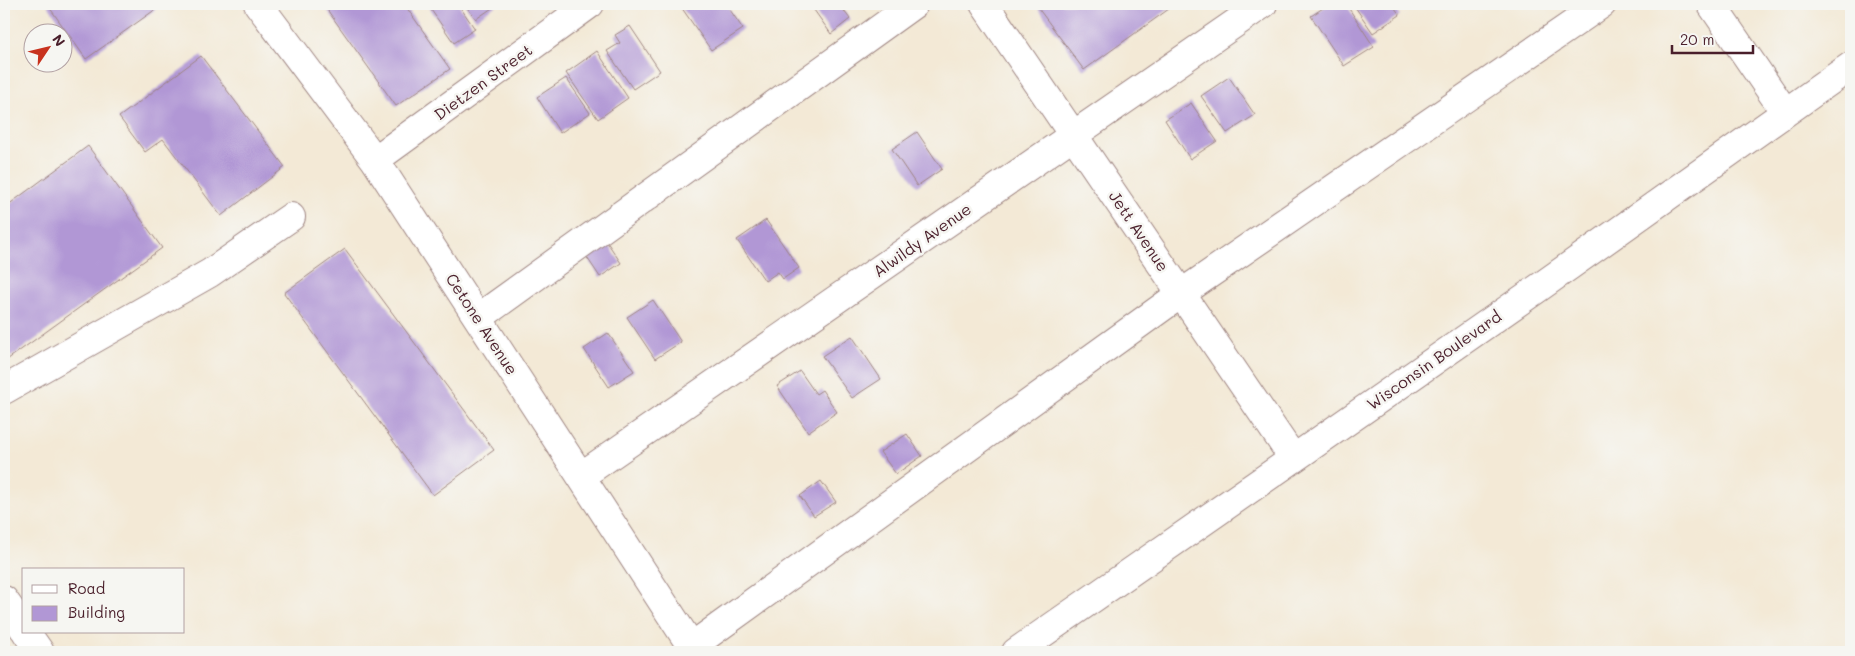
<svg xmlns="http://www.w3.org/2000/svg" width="1855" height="656" font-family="Mali,sans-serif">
  <rect width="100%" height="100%" fill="#f6f6f2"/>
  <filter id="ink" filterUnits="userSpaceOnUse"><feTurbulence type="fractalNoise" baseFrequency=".02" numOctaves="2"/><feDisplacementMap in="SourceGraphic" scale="10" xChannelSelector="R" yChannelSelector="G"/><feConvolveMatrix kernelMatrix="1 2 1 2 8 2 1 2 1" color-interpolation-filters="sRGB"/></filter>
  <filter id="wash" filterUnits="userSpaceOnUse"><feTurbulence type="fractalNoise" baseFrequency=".0096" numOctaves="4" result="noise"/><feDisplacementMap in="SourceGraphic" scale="20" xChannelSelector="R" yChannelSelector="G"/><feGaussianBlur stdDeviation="1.12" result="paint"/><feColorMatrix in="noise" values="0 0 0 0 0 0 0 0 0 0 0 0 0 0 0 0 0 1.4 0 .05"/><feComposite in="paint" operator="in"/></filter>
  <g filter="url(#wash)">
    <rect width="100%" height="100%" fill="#f3e9d6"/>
    <g id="blocks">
      <path fill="#b197d5" d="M47,4H163L86,59Z
        M323,4H404L450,69L396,106Z
        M427,4H458L475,29L454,43Z
        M464,4H498L476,19Z
        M679,4H726L743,29L711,50Z
        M823,4H839L850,19L831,34L814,10Z
        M1035,4H1172L1173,6L1084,70Z
        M1329,4H1346L1374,47L1344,66L1311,16Z
        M1353,4H1392L1400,15L1373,33Z
        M630,26L660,71L633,89L607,51L620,43L615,35Z
        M597,51L628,98L598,119L566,73Z
        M201,56L285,167L221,216L163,139L145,152L119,117Z
        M1229,77L1255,115L1227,133L1201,96Z
        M566,78L590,113L560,133L537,97Z
        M1191,103L1217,141L1190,159L1165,120Z
        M917,132L942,169L917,186L892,149Z
        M88,146L162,248L4,362V208Z
        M766,220L799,268L783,279L778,272L765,281L737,240Z
        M607,242L621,263L600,277L586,256Z
        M345,249L494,450L433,495L284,293Z
        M653,300L681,342L655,359L627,317Z
        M608,333L634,371L609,387L584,349Z
        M852,336L881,379L852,398L822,356Z
        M800,371L816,394L822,390L837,412L808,432L777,386Z
        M907,434L922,456L896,474L880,452Z
        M821,481L836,502L814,516L800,496Z"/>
    </g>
  </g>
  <g filter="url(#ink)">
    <use href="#blocks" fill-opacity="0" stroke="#9e8480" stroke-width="1"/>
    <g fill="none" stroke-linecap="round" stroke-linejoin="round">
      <g stroke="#9e8480" stroke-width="30">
        <path id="minor" d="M258,4L375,160L695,652
          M984,4L1293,458
          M1711,4L1785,112
          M375,160L590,4
          M478,318L914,4
          M4,390L210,273L291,217
          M581,476L1263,4
          M691,647L1182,293L1602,4
          M1016,652L1537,289L1851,66"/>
      </g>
      <g stroke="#9e8480" stroke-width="30">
        <path id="major" d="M4,600L24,629
          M26,632L40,652"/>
      </g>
      <use href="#minor" stroke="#fff" stroke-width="28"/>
      <use href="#major" stroke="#fff" stroke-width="28"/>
    </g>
  </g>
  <g text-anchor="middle" stroke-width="5" stroke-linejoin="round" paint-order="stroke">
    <g font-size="16" fill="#4a1f2b" stroke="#f6f6f2">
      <text transform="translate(483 82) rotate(-36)" y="6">Dietzen Street</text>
      <text transform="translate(1139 231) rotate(56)" y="6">Jett Avenue</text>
      <text transform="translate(922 240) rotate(-35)" y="6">Alwildy Avenue</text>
      <text transform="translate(482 324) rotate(57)" y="6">Cetone Avenue</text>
      <text transform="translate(1434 360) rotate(-35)" y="6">Wisconsin Boulevard</text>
    </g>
  </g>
  <rect width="1855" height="656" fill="none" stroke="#f6f6f2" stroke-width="20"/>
  <rect x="22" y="568" width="162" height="65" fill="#f6f6f2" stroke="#b1a0a2"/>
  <rect x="32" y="585" width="25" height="8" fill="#ffffff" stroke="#b1a0a2"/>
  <text x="68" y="594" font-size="15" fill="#4a1f2b">Road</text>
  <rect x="32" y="606" width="25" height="15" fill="#b197d5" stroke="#b1a0a2"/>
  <text x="68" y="618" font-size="15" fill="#4a1f2b">Building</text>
  <g transform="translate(48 48) rotate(55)"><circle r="24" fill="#f6f6f2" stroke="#b1a0a2"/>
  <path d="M0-4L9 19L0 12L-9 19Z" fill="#c8321e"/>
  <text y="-8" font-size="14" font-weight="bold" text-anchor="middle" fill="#4a1f2b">N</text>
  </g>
  <path d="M1672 45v8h81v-8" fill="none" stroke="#4a1f2b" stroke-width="2.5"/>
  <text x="1680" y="45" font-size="15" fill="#4a1f2b" stroke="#f6f6f2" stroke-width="4" paint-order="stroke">20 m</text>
</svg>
